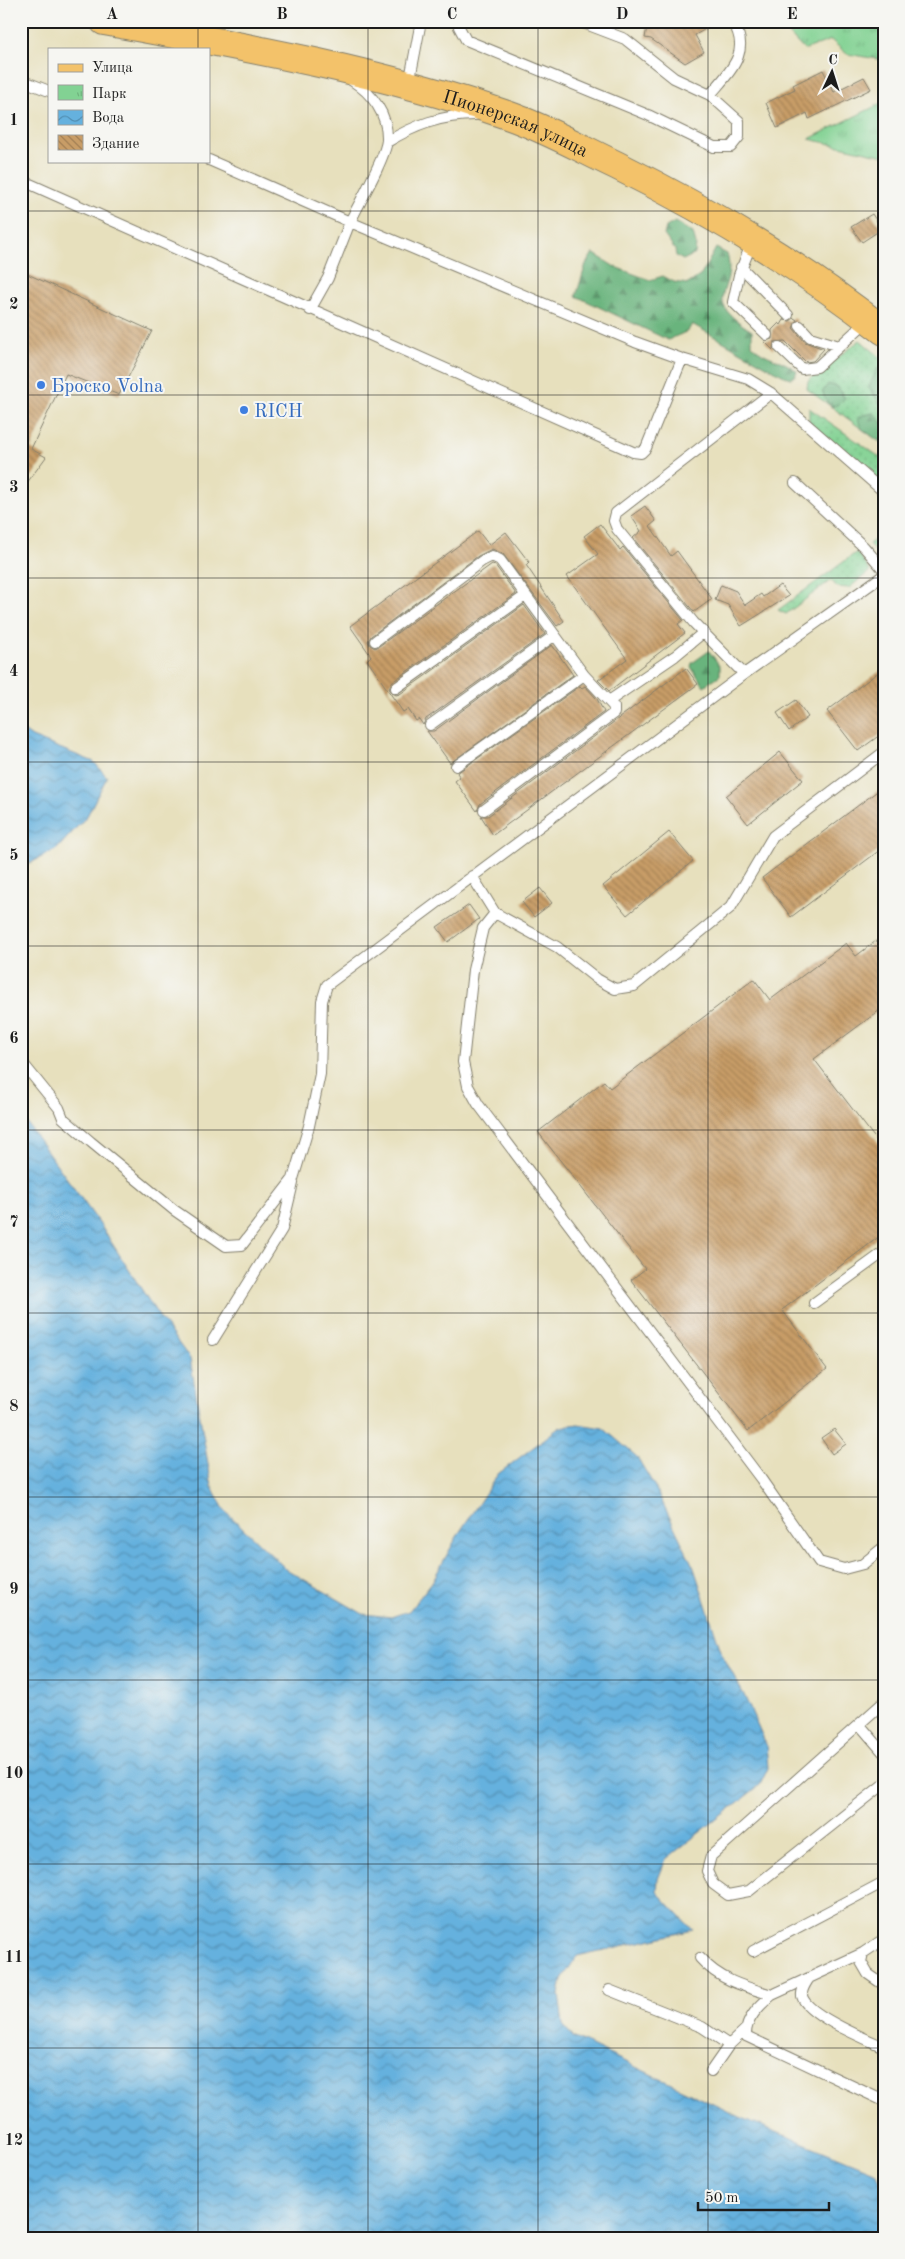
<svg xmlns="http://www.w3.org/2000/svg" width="905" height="2259" font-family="'Old Standard TT',serif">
  <defs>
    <pattern id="grass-dots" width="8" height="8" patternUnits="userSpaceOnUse" patternTransform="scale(1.25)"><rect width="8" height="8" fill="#82d293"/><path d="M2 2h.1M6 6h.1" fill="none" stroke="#70b47e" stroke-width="1.8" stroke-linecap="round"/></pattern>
    <pattern id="forest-firs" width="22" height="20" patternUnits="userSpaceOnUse" patternTransform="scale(1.25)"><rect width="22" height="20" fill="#69b47d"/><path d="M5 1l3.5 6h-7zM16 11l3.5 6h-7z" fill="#569266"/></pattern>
    <pattern id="park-tufts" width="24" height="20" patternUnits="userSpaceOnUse" patternTransform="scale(1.25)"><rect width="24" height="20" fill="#82d293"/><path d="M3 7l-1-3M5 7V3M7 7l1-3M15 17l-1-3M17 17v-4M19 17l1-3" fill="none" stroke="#70b47e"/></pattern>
    <pattern id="water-waves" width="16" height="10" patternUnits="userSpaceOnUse" patternTransform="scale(1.25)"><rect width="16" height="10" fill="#65b1de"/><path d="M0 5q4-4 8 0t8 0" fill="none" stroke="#528fb3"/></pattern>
    <pattern id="building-back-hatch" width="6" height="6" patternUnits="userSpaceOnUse" patternTransform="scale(1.25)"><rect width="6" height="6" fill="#c89d67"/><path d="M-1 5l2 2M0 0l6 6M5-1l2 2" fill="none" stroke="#a27f54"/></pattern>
  </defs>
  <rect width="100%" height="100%" fill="#f6f6f2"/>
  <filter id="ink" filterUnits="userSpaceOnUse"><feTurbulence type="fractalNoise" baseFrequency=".02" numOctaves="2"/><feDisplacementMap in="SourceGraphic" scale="10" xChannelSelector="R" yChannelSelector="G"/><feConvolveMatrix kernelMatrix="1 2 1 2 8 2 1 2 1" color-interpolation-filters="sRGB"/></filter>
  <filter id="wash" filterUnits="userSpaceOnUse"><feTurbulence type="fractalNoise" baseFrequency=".0096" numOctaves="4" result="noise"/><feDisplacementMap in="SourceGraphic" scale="20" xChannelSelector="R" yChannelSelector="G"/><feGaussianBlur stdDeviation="1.12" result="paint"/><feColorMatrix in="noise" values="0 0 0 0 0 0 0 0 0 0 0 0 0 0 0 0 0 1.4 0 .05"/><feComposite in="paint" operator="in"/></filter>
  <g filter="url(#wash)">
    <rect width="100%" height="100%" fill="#e7e0bd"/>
    <path fill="url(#grass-dots)" stroke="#4f7758" d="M860,340L884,360V445L807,389L808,381Z
      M809,408L884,460V485L809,423Z
      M884,533V560L869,544Z
      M857,552L870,571L849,588L837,587L831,580L786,614L778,610Z"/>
    <path fill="url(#forest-firs)" stroke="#42684c" d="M675,222L693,233L696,244L695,254L683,260L676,256L675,250L664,235L666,227Z
      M716,248L727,254C738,292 697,297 752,331V345C764,358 783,359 797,371L795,376L791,378L784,376L692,324L688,331L668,340L576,296L586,264L593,253L615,267L650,280L663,276L674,282L688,284L701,275Z
      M877,369L884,370V410L869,387Z
      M828,384L838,387L845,398L839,404L831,407L824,397L823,391Z
      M874,413L884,426V439L877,440L861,428L858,419L863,415Z
      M709,651L720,666V675L704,686L691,667L692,663Z"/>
    <path fill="url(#park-tufts)" stroke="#4f7758" d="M777,21H884V60L847,54L831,40L804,50Z
      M884,102V156L809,139Z"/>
    <path fill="url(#water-waves)" stroke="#40667d" d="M21,729L32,737L94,762L107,777L87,816L57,849L21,868Z
      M21,1120L26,1122L99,1223L158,1315L190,1359L212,1487L225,1511L286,1569L363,1614L391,1617L409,1611L432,1582L459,1533L498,1474L560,1427L578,1424L603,1428L637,1457L655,1487L694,1568L722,1654L744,1695L766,1744L768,1768L760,1785L666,1859L658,1879L657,1892L693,1930L577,1956L562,1979L559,1994L563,2025L573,2037L740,2117L877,2173L881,2184L880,2238H21Z"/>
    <g id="blocks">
      <path fill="url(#building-back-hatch)" d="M648,21H720L695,35L704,52L685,63L651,39L645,38Z
        M823,70L834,92L864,77L871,89L809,119L807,113L777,128L766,103L795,89L793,85Z
        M872,214L882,229L862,242L851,227Z
        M21,271L152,331L119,395L66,374L31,449L46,457L21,491Z
        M794,318L797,320L793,328L805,342L824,349L813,361L806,362L785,341L774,342L773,350L764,341L772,339V330L779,323L781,325L784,320L790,321Z
        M645,506L656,521L650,526L671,556L677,551L712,599L694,612L633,538L641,531L631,516Z
        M600,524L620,550L623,547L683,620L678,624L685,633L609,691L598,680L627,659L567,576L598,554L584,536Z
        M478,531L489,545L506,532L529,562L526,565L564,621L557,626L503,554L492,549L478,556L371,636L368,641L370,645L375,648L379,646L492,564L495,565L516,594L392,682L389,688L391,692L396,695L400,694L524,605L545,634L426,719L423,725L419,719L416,721L408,709L403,712L367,660L371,656L350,626Z
        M721,585L736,591L745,605L761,594L763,597L780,585L789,596L741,626L728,605L715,600Z
        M552,645L573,675L450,763L427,731H434Z
        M686,668L698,684L493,835L481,816H488Z
        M884,668V732L858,751L827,711Z
        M580,686L582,688L585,686L597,699L604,712L480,804L477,811L455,781L460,777L457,773Z
        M796,700L808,717L789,731L777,713Z
        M780,752L803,780L748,824L726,796Z
        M884,786V847L791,917L762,878Z
        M669,832L693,861L627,915L603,886Z
        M540,888L552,903L534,917L522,902Z
        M469,905L479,919L448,942L437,927Z
        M884,935V1007L814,1059L884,1150V1233L782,1310L827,1369L748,1431L631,1280L645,1269L538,1132L604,1081L610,1088L754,979L770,1000L846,943L856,956Z
        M834,1429L846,1444L832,1454L821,1438Z"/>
    </g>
  </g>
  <g filter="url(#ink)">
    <use href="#blocks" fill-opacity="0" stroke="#827e6c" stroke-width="1"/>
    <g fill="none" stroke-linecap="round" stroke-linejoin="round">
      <g stroke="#827e6c" stroke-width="12">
        <path id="service" d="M460,21L459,27L466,40L648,115L714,147H731L739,137V121L710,95L674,78L625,39L578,21
          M21,80L49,91
          M409,84L421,21
          M710,95C729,72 753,52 732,21
          M387,142C415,125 442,115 475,115
          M209,160L350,222C358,205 386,157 387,140C388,114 372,93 351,80
          M21,180L633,452L641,453L646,448L682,359
          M752,242L739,275L733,302L767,335
          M741,267L788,315
          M310,310L328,278L350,222L635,342L682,359L748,379L771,393L884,492
          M800,326L810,337L839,346
          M779,347L802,369L817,367L868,320
          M795,483L864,547L884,570
          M375,641L482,561L492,556L500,560L584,675L614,707V713L484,810
          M744,674L694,623L617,529L614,521L616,513L771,393
          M396,688L525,596
          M609,701L675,656L704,632
          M430,725L555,635
          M456,766L584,675
          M472,876L495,913L557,947L597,979L615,989L634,986L731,907L773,836L884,752
          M495,913L483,928L473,970L463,1062L468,1086L478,1104L761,1479L819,1562L844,1569L863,1564L884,1547
          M21,1061L59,1108L63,1118L91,1142L174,1210L226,1246L242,1245L293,1179L309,1126L320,1074L322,1001L327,985L744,674L884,575
          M814,1303L884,1252
          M213,1340L282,1229L293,1183
          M884,1702L711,1856L707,1871L713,1884L728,1895L749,1891L884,1784
          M859,1724L884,1753
          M884,1939L863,1953L772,1995C760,2005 745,2019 746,2036L884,2101
          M753,1951L884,1882
          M863,1953L861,1962L868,1974L884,1985
          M700,1958C719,1980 745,1987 772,1995
          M809,1978C806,1983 801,1989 802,1996C807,2015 866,2039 884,2047
          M609,1990L702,2027L729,2045L746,2029
          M711,2071L729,2045"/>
      </g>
      <g stroke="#827e6c" stroke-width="30">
        <g id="primary">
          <path id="s1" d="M104,21C240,46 376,70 507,115C545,128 580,148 616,165C711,212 800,265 884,331"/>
        </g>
      </g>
      <use href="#service" stroke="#fff" stroke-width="10"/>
      <use href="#primary" stroke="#f3c26a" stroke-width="28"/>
    </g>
  </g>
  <path fill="none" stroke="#1c1c1c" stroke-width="1" stroke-opacity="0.55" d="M198,21V49M368,21V2238M538,21V2238M708,21V2238M198,161V2238M21,211H884M21,395H884M21,578H884M21,762H884M21,946H884M21,1130H884M21,1313H884M21,1497H884M21,1680H884M21,1864H884M21,2048H884"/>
  <g fill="#3f7fe0" stroke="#f6f6f2" stroke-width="2">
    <circle cx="41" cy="385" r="5"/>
    <circle cx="244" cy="410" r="5"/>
  </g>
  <g text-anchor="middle" stroke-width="4" stroke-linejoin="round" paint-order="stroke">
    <g font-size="19" fill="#1c1c1c" stroke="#f6f6f2">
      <text dy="7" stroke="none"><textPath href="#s1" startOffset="425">Пионерская улица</textPath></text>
    </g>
    <g font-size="19" fill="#366cbe" stroke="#f6f6f2" text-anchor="start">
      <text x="51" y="392">Броско Volna</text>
      <text x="254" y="417">RICH</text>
    </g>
  </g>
  <rect width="905" height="2259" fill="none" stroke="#f6f6f2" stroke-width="55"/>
  <rect x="48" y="48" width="162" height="115" fill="#f6f6f2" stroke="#9f9f9c"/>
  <rect x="58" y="64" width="25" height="8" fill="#f3c26a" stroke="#9f9f9c"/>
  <text x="92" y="72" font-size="15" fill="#1c1c1c">Улица</text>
  <rect x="58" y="85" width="25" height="15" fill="url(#park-tufts)" stroke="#9f9f9c"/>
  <text x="92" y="98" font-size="15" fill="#1c1c1c">Парк</text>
  <rect x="58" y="110" width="25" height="15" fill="url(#water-waves)" stroke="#9f9f9c"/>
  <text x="92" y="122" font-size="15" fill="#1c1c1c">Вода</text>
  <rect x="58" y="135" width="25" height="15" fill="url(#building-back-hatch)" stroke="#9f9f9c"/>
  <text x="92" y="148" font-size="15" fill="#1c1c1c">Здание</text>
  <g transform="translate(832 72) rotate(4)" stroke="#f6f6f2" stroke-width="4" paint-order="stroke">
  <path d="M0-4L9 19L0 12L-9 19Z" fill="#1c1c1c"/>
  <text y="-8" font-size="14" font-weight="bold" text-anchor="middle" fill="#1c1c1c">С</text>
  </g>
  <path d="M698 2202v8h131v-8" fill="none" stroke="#1c1c1c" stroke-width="2.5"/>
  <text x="705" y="2202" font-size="15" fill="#1c1c1c" stroke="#f6f6f2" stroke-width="4" paint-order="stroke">50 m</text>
  <rect x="28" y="28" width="850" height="2204" fill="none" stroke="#1c1c1c" stroke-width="2"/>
  <g font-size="16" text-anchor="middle" font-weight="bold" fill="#1c1c1c">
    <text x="112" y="19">A</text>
    <text x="282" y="19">B</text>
    <text x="452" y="19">C</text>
    <text x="622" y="19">D</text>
    <text x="792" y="19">E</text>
    <text x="14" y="125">1</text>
    <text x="14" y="309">2</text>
    <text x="14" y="492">3</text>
    <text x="14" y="676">4</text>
    <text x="14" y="860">5</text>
    <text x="14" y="1043">6</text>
    <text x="14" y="1227">7</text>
    <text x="14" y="1411">8</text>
    <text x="14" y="1594">9</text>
    <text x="14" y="1778">10</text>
    <text x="14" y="1962">11</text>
    <text x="14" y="2145">12</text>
  </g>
</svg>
